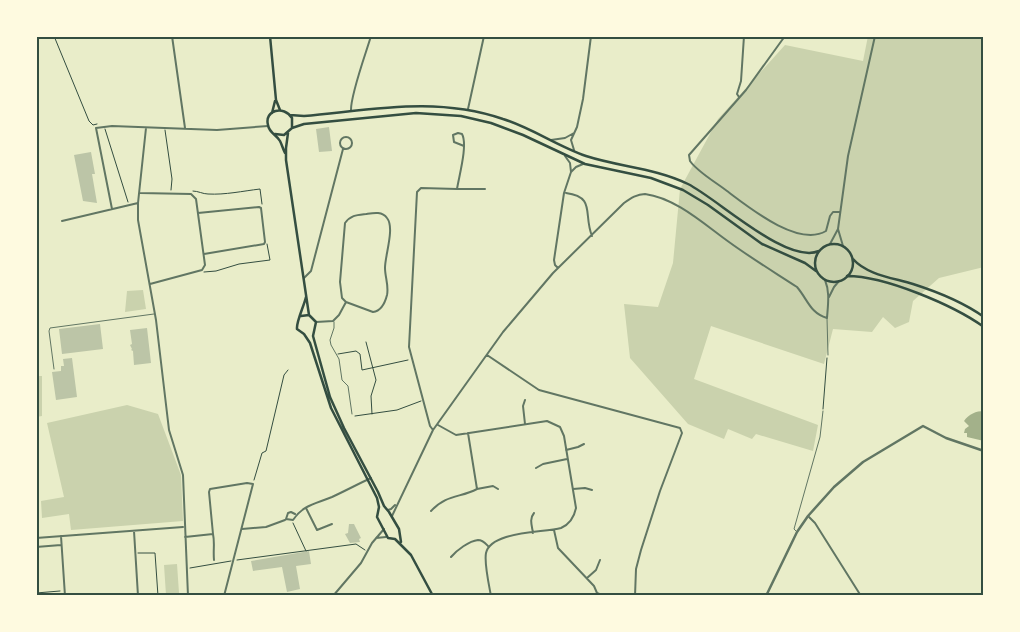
<svg xmlns="http://www.w3.org/2000/svg" width="1020" height="632" font-family="'Crimson Pro',serif">
  <rect width="100%" height="100%" fill="#e9edc9"/>
  <path fill="#cad2ad" d="M868,36H984V267L939,278L913,301L909,322L895,328L883,317L872,332L833,329L824,364L711,326L694,379L818,425L813,451L756,434L752,439L728,429L724,439L688,424L630,358L624,304L658,307L673,263L680,189L718,119L785,45L863,61Z
    M143,290L146,309L125,312L127,291Z
    M42,376V416L36,417V376Z
    M127,405L158,414L181,475L183,521L71,530L69,514L42,518L41,501L64,497L47,423Z
    M177,564L179,593L166,595L164,565Z"/>
  <path fill="#a3b18a" d="M984,411V441L967,437V433H964L965,429L969,426L964,421C969,414 976,411 984,411Z"/>
  <path fill="#bcc5a7" d="M329,127L332,151L319,152L316,129Z
    M91,152L95,174H92L97,203L83,201L74,155Z
    M100,324L103,349L62,354L59,329Z
    M147,328L151,363L134,365L133,351L131,350L132,349L130,345L132,344L130,330Z
    M72,358L77,397L56,400L52,372L61,371V366H64L63,359Z
    M349,524H354L361,538L359,539L360,542L350,543L345,534L348,533Z
    M309,551L311,564L296,566L300,589L287,592L282,567L253,571L251,561Z"/>
  <g fill="none" stroke-linecap="round" stroke-linejoin="round">
    <path stroke="#344e41" stroke-width="1" d="M54,36L89,121L93,125L97,124
      M105,129L128,202
      M165,130L172,179L171,190
      M193,191C198,191 203,194 208,194C225,195 243,191 260,189L262,204
      M204,272L216,271L239,264L270,260L267,244
      M366,342L376,380L371,396L372,414
      M338,354L356,351L360,354L362,370L408,360
      M823,409L827,358
      M355,416L397,410L421,401
      M254,480L262,453L266,451L284,375L288,370
      M293,523L306,551
      M138,553H155L158,596
      M237,560L356,544L365,550
      M190,568L231,561
      M36,593L60,591"/>
    <path stroke="#617663" stroke-width="1" d="M827,318L828,355
      M334,322V328L330,340L331,345L339,359L342,380L348,386L352,414
      M54,369L49,331L50,328L154,314
      M796,531L794,529L820,437L823,411"/>
    <path stroke="#617663" stroke-width="2" d="M172,36L185,128
      M785,36L746,90L689,155L690,161C697,171 712,180 723,188C746,205 797,248 826,231L830,216L833,212H840
      M739,97L737,94L741,81L744,36
      M468,109L484,36
      M351,111C350,96 366,53 371,36
      M146,128L138,203V220L156,320L169,430L183,475L188,596
      M340 143a6 6 0 1 1 12 0a6 6 0 1 1-12 0Z
      M551,140L565,138L574,133
      M574,150L571,140L577,127L583,99L591,36
      M571,172L576,167L583,164
      M457,189H485
      M140,193L191,194L196,199L205,265L202,270L150,284
      M566,193C596,197 583,214 592,236
      M112,209L96,128L112,126L217,130L268,126
      M198,213L259,207L261,208L265,242L264,244L204,254
      M62,221L138,203
      M838,229L843,246
      M830,244L838,229L848,156L875,36
      M558,268L555,265L554,260L564,193L571,172L570,163L565,156
      M304,278L311,271L343,149
      M829,297L834,287L839,281
      M316,322L333,321L339,315L346,302L342,298L340,282L345,223C351,215 357,215 366,214C373,213 382,211 387,218C395,228 385,255 385,268C385,277 389,286 387,295C385,303 381,311 373,312L346,302
      M487,355L539,390L680,428L682,433L660,491L641,550L636,569L635,596
      M525,400L523,406L525,424
      M438,425L456,435L547,421L560,427L564,436L576,508C574,518 570,524 561,528C542,533 491,531 486,553C484,563 489,585 491,596
      M433,430L430,426L409,347L417,192L421,188L457,189C459,176 468,145 462,134L458,133L453,135L454,142L464,146
      M566,450L578,447L584,444
      M536,468L543,464L567,459
      M477,489L493,486L498,489
      M573,489L585,488L592,490
      M306,508L317,530L332,524
      M388,510L391,509L395,505
      M431,511C447,494 460,498 477,489L468,433
      M295,514L291,512L288,513L286,519L293,520C303,505 315,504 332,497C345,491 358,484 371,478
      M392,516L433,430L503,332L553,273L624,203C631,198 637,194 645,194C676,198 705,225 729,242C751,258 774,272 797,287C808,300 810,313 827,318C828,304 830,292 825,280
      M809,517L815,523L861,596
      M242,529L266,527L285,520
      M554,530L558,548L594,586L597,593L594,596
      M134,531L138,596
      M533,533C532,526 529,519 534,513
      M213,534C215,543 213,550 214,560
      M61,536L65,596
      M185,537L213,534L209,492L210,489L247,483L253,484L224,596
      M36,538L183,527
      M376,538L386,537
      M36,547L61,545
      M451,557C457,550 469,541 478,540C483,540 486,544 488,546
      M587,578L596,570L600,560
      M597,593L604,596
      M333,596L361,563L372,543L384,529"/>
    <path stroke="#617663" stroke-width="2.5" d="M766,596L797,532L808,516L834,487L863,462L923,426L946,438L984,451"/>
    <path stroke="#344e41" stroke-width="2.5" d="M270,36L276,100L280,110
      M272,113L275,101
      M290,115L304,116C372,110 436,96 503,119C532,128 557,146 586,156C620,167 655,168 688,184C718,199 787,265 819,251
      M292,128L304,124L416,113L461,116L491,123L523,135L585,164L651,178L683,190L708,205L762,244L805,263L816,271
      M288,133L286,148V160L309,315
      M275,134L284,135L292,128V118C284,105 264,110 268,125C269,133 277,135 280,141C282,145 283,149 285,153
      M815 263a19 19 0 1 1 38 0a19 19 0 1 1-38 0Z
      M853,259C867,275 894,278 913,284C938,292 963,302 984,317
      M847,276C885,276 953,305 984,327
      M306,297C304,306 296,322 297,329L304,334L310,343L331,408L377,498L379,507L377,517L388,538L395,539L411,555L433,596
      M301,316L309,315L316,322L313,336L330,397L344,428L378,492L384,506L389,512L399,529L401,542"/>
  </g>
  <rect width="1020" height="632" fill="none" stroke="#fefae0" stroke-width="75"/>
  <rect x="38" y="38" width="944" height="556" fill="none" stroke="#344e41" stroke-width="2"/>
</svg>
